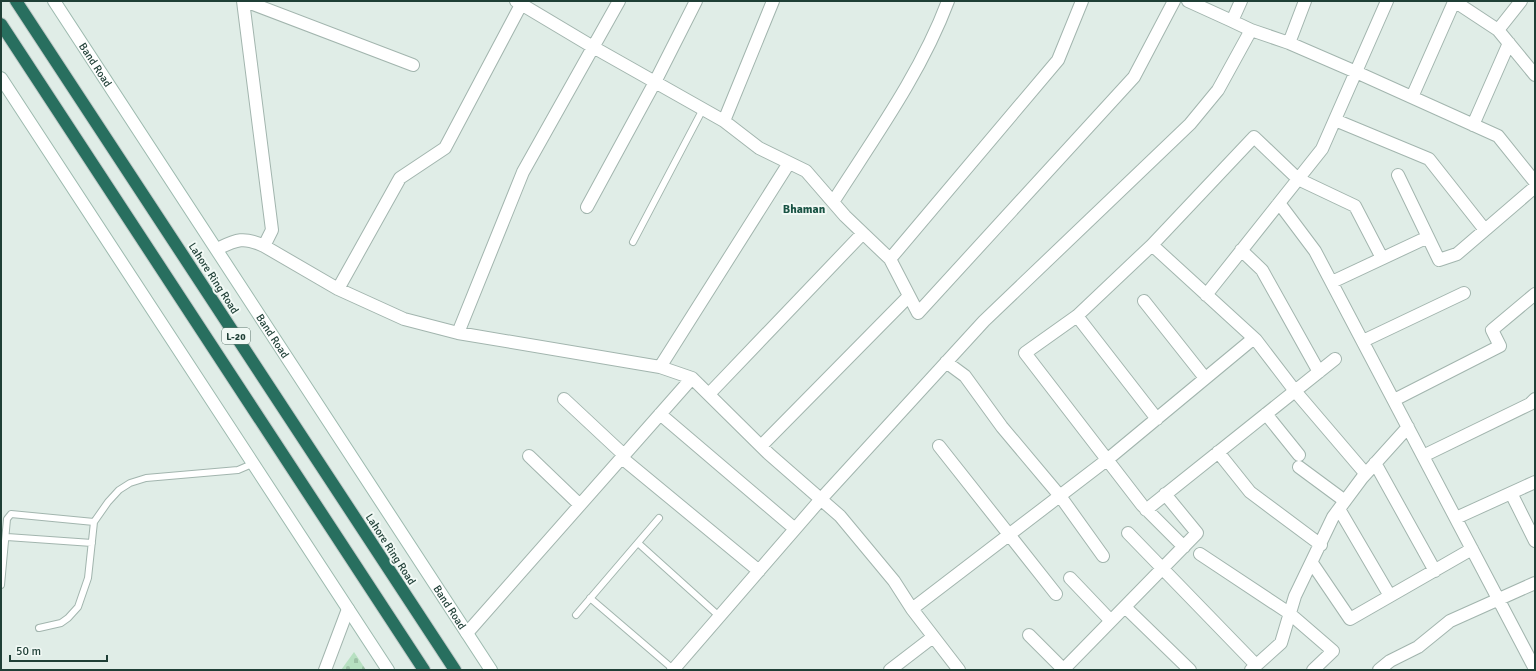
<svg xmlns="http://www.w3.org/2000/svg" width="1536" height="671" font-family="Signika,sans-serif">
  <defs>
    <pattern id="cemetery-stones" width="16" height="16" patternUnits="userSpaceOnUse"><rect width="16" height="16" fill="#b7e0c1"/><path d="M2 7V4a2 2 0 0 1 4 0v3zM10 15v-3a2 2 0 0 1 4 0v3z" fill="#9dc1a6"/></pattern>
  </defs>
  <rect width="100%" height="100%" fill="#e0ede7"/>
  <path fill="url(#cemetery-stones)" d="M354,652L366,670H341Z"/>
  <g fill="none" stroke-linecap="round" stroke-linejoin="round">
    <g stroke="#a2b5ae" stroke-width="8">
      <path id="lane" d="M633,242L703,109
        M7,537L92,543
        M638,543L719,616
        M1,585L7,519L11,514L94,522
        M590,598L673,669
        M576,615L659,518
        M39,628L61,623L68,618L78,607L88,578L94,522L108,502L119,490L130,483L146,478L238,470L252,464"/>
    </g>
    <g stroke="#a2b5ae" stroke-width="14">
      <path id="street" d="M243,1L272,230L264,246L338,289L404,319L458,333L660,367L692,378L769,454L840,516L894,581L912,609L959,670
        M245,1L413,65
        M516,1L593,47L724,121
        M773,1L724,121L759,148L806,171L845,216L890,259L918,313L1134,77L1174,1
        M1188,1L1232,21
        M1454,1L1498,30L1535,75
        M1251,30L1289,43L1356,72L1498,136L1535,182
        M1498,30L1521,1
        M1289,43L1305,1
        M1412,97L1454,2
        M1335,120L1429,159L1485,230
        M1473,125L1509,43
        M1398,175L1439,260L1457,254L1535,187
        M833,202C874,138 921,73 948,1
        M1279,203L1315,251L1535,669
        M587,207L655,82L696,1
        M1152,245L1256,340L1295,391L1365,473
        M217,249C236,240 243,236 264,246
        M1241,250L1262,270L1319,372
        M890,259L1058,60L1082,1
        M1332,282L1428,237
        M338,289L400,178L445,148L523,1
        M1206,295L1322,149L1387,1
        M1144,301L1205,378
        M1077,316L1157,419
        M458,333L523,172L619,1
        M1363,341L1464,293
        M946,362L965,376L1002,427L1060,496L1103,556
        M660,367L789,163
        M709,394L863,233
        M564,399L624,455
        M1394,400L1500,346L1492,330L1535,294
        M660,414L795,529
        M1266,414L1299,455
        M761,446L909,296
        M939,446L1056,594
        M1218,452L1250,492L1321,545
        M529,456L580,505
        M1423,456L1530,404L1535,399
        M622,458L759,571
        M1375,463L1435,571
        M1299,467L1345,501
        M1511,493L1535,541
        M1339,509L1390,596
        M1146,510L1335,359
        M1456,518L1535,482
        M1128,533L1256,665
        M1184,547L1142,505L1025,353L1077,316L1152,245L1254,137L1298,179L1355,206L1382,258
        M1200,554L1289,613L1333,651L1313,670
        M1312,563L1350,619L1472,549
        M1070,578L1111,621
        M1125,607L1190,670
        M912,609L1108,459L1254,338
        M467,633L692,378
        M1029,635L1064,670
        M325,670L348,609
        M673,670L821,499L984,321L1190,124L1218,90L1251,30L1232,21L1241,1
        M890,670L933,637
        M1063,670L1197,533L1165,494
        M1251,670L1281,643L1295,596L1333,517L1362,478L1408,427
        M1379,670L1390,661L1418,647L1450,621L1535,583"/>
    </g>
    <g stroke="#9dbaaf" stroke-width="14">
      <g id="secondary">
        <path id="s1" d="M54,1L491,670"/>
        <path d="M1,78L388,670"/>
      </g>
    </g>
    <g stroke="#c0c9c7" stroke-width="14">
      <path id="highway" d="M16,1L455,670
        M1,24L424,670"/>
    </g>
    <use href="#lane" stroke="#fff" stroke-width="6"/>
    <use href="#street" stroke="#fff" stroke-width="12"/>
    <use href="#secondary" stroke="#fff" stroke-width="12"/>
    <use href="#highway" stroke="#286f5f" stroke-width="12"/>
  </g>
  <g text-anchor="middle" stroke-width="4" stroke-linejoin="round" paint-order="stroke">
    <rect fill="#f1f9f5" stroke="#5e776f" stroke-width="1" x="222" y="328" width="28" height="16" rx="3"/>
    <g font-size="10" font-weight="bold" fill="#1f3f36">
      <text x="236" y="340">L-20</text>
    </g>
    <g font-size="11" fill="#1f3f36" stroke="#f1f9f5">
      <text dy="4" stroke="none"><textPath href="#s1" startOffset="76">Band Road</textPath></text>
      <text transform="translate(214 278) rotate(57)" y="4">Lahore Ring Road</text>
      <text dy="4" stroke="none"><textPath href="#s1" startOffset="400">Band Road</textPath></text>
      <text transform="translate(391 549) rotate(57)" y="4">Lahore Ring Road</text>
      <text dy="4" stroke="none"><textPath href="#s1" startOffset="724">Band Road</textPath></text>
    </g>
    <g font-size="12" font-weight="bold" fill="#195344" stroke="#f1f9f5">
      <text x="804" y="213">Bhaman</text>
    </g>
  </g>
  <rect width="1536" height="671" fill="none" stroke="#1f3f36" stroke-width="4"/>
  <path d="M10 655v6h97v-6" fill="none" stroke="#1f3f36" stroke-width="2"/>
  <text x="16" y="655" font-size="12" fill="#1f3f36" stroke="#f1f9f5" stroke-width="3" paint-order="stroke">50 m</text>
</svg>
